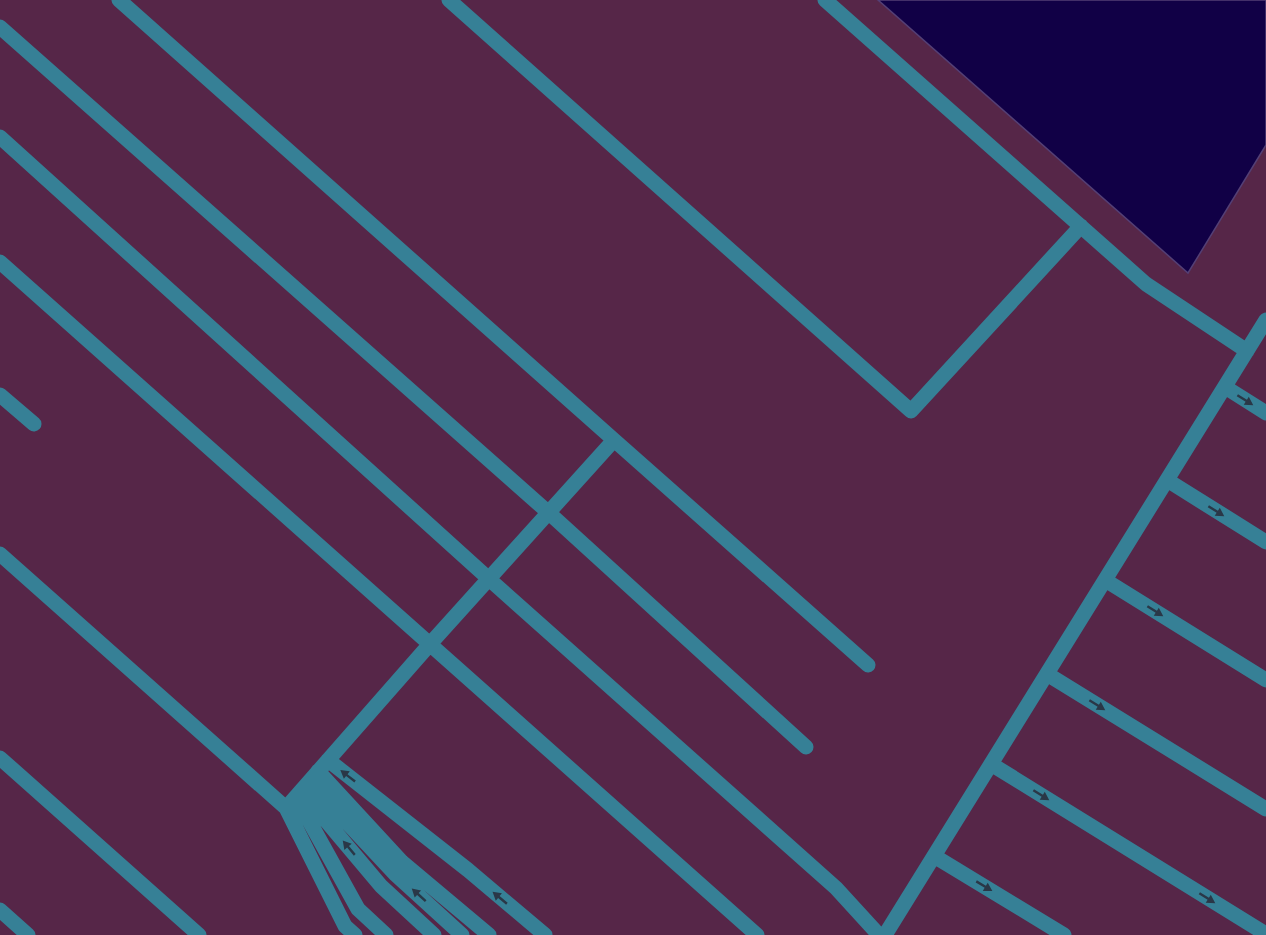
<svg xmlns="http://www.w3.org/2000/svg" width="1266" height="935" font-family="Inter,sans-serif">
  <rect width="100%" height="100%" fill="#481d3b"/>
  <path fill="#562648" d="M0,0H878L1188,273L1266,145V935H0Z"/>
  <path fill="#110046" stroke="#543f75" stroke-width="1.5" d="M878,0H1266V145L1188,273Z"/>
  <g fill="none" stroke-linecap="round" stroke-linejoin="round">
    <path stroke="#368096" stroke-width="15" d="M119,0L614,440L868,665
      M449,0L911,411L1081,226
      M825,0L1146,284L1247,351
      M0,27L549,513L806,747
      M0,137L489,579L836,888L879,935
      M0,262L757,935
      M1225,387L1266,413
      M0,395L34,424
      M1167,480L1266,542
      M0,554L286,808L345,926L355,935
      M1105,580L1266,680
      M1047,674L1266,809
      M0,758L199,935
      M328,760L468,870L545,935
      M991,764L1266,934
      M318,771L402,862L489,935
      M309,782L395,874L462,935
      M301,791L381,886L434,935
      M296,797L358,909L386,935
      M286,808L430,644L614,440
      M934,856L1064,935
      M0,910L28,935
      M885,935L1266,320"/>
  </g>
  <defs><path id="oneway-solid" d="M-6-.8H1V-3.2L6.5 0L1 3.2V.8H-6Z" transform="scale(1.5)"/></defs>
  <g fill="#2a3747">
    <use href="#oneway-solid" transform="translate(1245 400) rotate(32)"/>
    <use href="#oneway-solid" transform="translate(1216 511) rotate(32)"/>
    <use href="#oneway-solid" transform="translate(1155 611) rotate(32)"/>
    <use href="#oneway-solid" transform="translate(1097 705) rotate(32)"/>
    <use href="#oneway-solid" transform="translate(348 776) rotate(-142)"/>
    <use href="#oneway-solid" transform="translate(1041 795) rotate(32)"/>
    <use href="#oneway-solid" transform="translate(349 848) rotate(-130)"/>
    <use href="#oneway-solid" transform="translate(984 886) rotate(31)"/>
    <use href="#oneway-solid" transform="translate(419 895) rotate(-138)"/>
    <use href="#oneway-solid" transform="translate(500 898) rotate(-140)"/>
    <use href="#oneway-solid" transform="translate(1207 898) rotate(32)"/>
  </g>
</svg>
